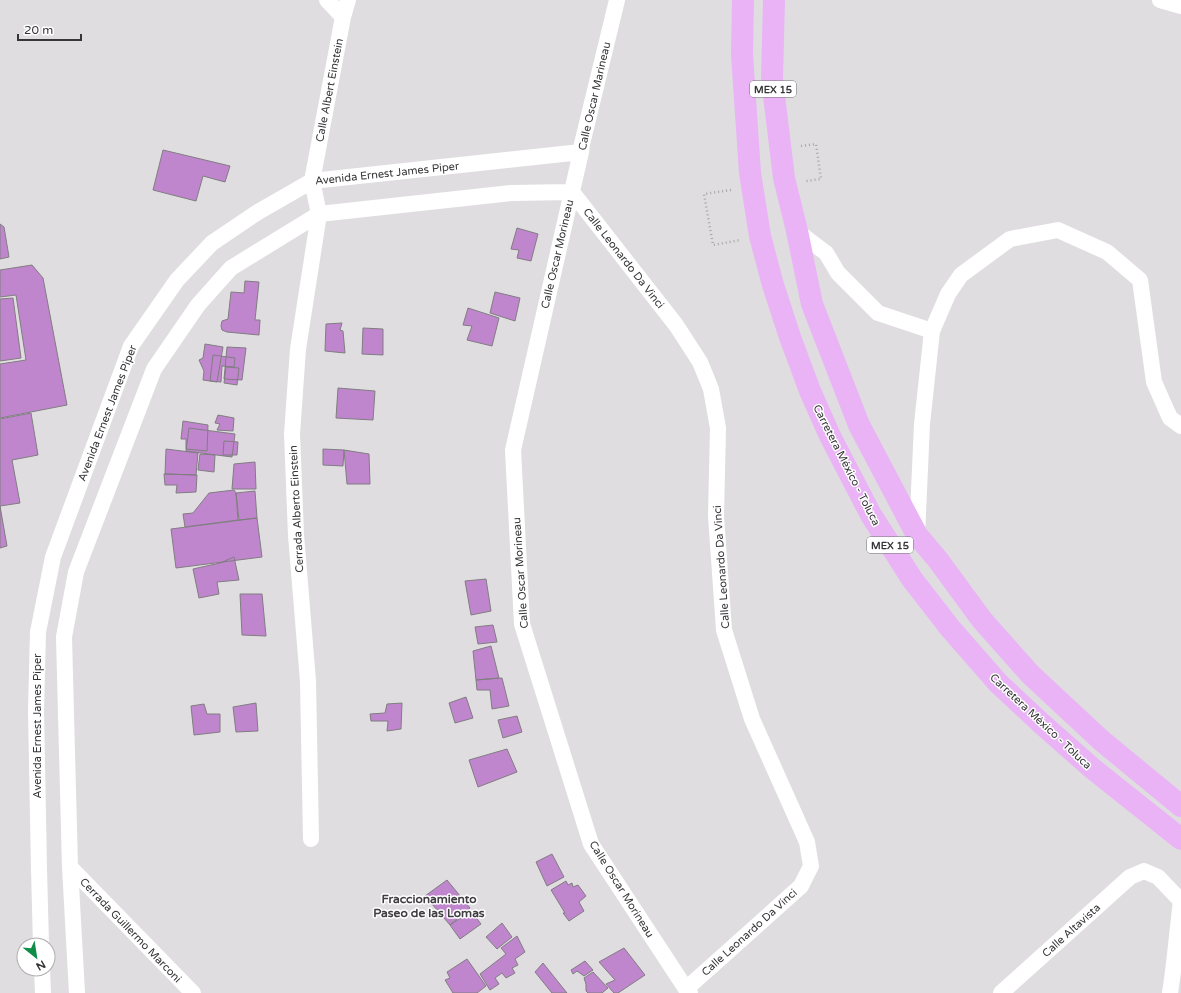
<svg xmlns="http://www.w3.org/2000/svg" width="1181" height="993" font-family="'Varela Round',sans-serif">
  <rect width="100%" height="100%" fill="#e0dde1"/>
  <path fill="#c086cd" stroke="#807d81" d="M163,150L230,166L225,182L203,176L196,201L153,190Z
    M0,224L4,227L9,257L0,259Z
    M517,228L538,234L531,261L517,258L519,250L511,249Z
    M32,265L43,278L67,405L0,418V364L26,360L16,295L0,297V270Z
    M245,281L259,282L255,320H260L259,335L227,332L222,330L221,326L222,321L228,319L231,292L244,293Z
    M495,292L520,298L515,321L490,313Z
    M13,298L21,358L0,361V299Z
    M468,308L499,318L492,346L467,340L472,326L463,325Z
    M342,323L340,330L343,331L345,353L325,351L326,324Z
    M363,328L383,329V355L362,354Z
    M205,344L223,347L217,382L203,380L204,371L199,360L203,358Z
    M227,347L246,348L242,380L224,379Z
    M213,355L235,358L234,367L222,366L221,382L210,381Z
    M226,367L239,368L237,385L224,383Z
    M338,388L375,391L373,420L336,418Z
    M31,413L38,455L12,460L20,503L0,506L7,546L0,548V419Z
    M218,415L234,418L233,431L217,430L220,424L215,423Z
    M183,421L208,425L207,451L186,449V439H181Z
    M189,428L235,434L232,457L186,451Z
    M224,441L238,442L237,455H223Z
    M166,449L198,453L196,475L165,474Z
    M323,449L344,450L343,466L323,465Z
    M344,450L369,454L370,484H347Z
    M200,454L215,455L214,472L198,470Z
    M255,462L256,489H232L234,464Z
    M164,474L197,475L196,492L176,493L177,485H165Z
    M234,490L236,493L238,520L185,527L183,514L193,513L209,493Z
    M255,491L257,518L239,520L236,493Z
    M257,518L262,557L176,568L171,529Z
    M234,557L239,580L217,582L219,594L199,598L193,569L220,563Z
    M486,579L491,611L471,615L465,581Z
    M240,594H262L266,636L242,635Z
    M493,625L497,642L478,644L475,627Z
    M491,646L499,678L476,680L473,651Z
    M502,678L509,706L492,709L490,690H477L476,680Z
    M466,697L473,718L455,723L449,703Z
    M256,703L258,731L236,732L233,707Z
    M402,703L401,729L387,731L388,721H371L370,714L385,713L387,704Z
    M204,704L207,714H220V732L194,735L191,706Z
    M517,716L522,732L503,738L498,720Z
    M507,749L517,772L478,787L469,760Z
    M552,854L564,877L547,886L536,862Z
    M447,880L470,908L450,925L425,896Z
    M566,881L568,885L572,883L573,887L578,885L586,896L579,902L584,911L569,921L563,913H565L551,890Z
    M471,911L481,924L460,939L450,925Z
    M502,923L512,937L497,949L486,937Z
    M517,936L525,952L515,959L518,965L512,968L515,973L506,978L502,973L495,978L499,984L490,990L480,974L506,954L501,948Z
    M624,948L645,975L618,993H614L606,984L615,980L599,962Z
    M467,959L486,986L477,993H453L445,980L450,978L447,972Z
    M585,961L593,970L584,976L577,971L573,974L571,970Z
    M543,963L567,993H552L535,972Z
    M593,972L608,988L602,993H588L586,991V984L584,978Z"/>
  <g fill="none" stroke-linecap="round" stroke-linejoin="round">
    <path stroke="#a8a5a9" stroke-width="2.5" stroke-dasharray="1 3" stroke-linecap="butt" d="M801,146L816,144L821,179L806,181
      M731,190L704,194L713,245L740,240"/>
    <path stroke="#fff" stroke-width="16" d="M327,0L343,17
      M617,0L582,144L581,152L513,450L522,624L591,844L686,989L690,993
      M1160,0L1181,6
      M572,192L676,325L700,362L711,389L718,428L716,516L724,630L752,719L807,842L811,866L801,886L686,989
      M797,231L826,253L838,273L878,313L932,331
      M917,535L922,424L932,331L948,294L961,275L1010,239L1058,230L1107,252L1140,280L1154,382L1170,418L1181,426
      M311,839L308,681L296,535L292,434L298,349L319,214L312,181L343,17L348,0
      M70,867L193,993
      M41,945L39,869L36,710L38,632L53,557L131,346L177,280L212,243L258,212L312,181L581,152
      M42,969L43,993
      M77,993L70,867L64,637L76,572L154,369L198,305L231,268L319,214L511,193L572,192
      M1001,993L1130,877L1144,871L1158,877L1181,901
      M1170,993C1175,962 1177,932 1181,901"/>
    <path stroke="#e9b3f6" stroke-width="22" d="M743,0L742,54L750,173L760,236L773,285L790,337L810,391L830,436L871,515L912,579L950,628L998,683L1042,724L1093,769L1181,839
      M774,0L772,79L784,178L797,231L812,304L859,425L917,535L938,560L982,620L1030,674L1102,741L1181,806"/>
  </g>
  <g text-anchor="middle" stroke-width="3" stroke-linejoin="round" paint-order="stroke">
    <g fill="#fff" stroke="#727273" stroke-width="1">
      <rect x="750" y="81" width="46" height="16" rx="3"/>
      <rect x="867" y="537" width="46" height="16" rx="3"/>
    </g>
    <g font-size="10" font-weight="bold" fill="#363537">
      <text x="773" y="93">MEX 15</text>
      <text x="890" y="549">MEX 15</text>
    </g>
    <g font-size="11" fill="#363537" stroke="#fff">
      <text transform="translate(329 90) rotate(-79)" y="4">Calle Albert Einstein</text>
      <text transform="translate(594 96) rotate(-77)" y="4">Calle Oscar Marineau</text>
      <text transform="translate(387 173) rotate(-6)" y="4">Avenida Ernest James Piper</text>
      <text transform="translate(557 254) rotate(-77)" y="4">Calle Oscar Morineau</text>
      <text transform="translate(624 258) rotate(52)" y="4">Calle Leonardo Da Vinci</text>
      <text transform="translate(107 413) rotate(-69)" y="4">Avenida Ernest James Piper</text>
      <text transform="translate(847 465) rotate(63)" y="4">Carretera México - Toluca</text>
      <text transform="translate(296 509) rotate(-93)" y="4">Cerrada Alberto Einstein</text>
      <text transform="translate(721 567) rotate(-94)" y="4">Calle Leonardo Da Vinci</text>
      <text transform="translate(520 573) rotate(-94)" y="4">Calle Oscar Morineau</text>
      <text transform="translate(1041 721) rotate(43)" y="4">Carretera México - Toluca</text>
      <text transform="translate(37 726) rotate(-90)" y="4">Avenida Ernest James Piper</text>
      <text transform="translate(622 889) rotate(58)" y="4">Calle Oscar Morineau</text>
      <text transform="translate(131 930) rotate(46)" y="4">Cerrada Guillermo Marconi</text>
      <text transform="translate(1071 930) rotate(-42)" y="4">Calle Altavista</text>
      <text transform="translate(749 932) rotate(-42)" y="4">Calle Leonardo Da Vinci</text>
    </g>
    <g font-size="12" font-weight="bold" fill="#413e41" stroke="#fff">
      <text x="429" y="903">Fraccionamiento<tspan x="429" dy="14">Paseo de las Lomas</tspan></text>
    </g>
  </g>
  <g transform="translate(36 957) rotate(150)"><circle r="19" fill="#ffffff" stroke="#afaeaf"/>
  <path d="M0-3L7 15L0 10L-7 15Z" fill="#0e8d49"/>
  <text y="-6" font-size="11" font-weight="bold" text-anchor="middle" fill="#363537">N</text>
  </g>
  <path d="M18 34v6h63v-6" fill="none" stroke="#363537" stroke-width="2"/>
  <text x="24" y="34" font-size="12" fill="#363537" stroke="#ffffff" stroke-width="3" paint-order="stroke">20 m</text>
</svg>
